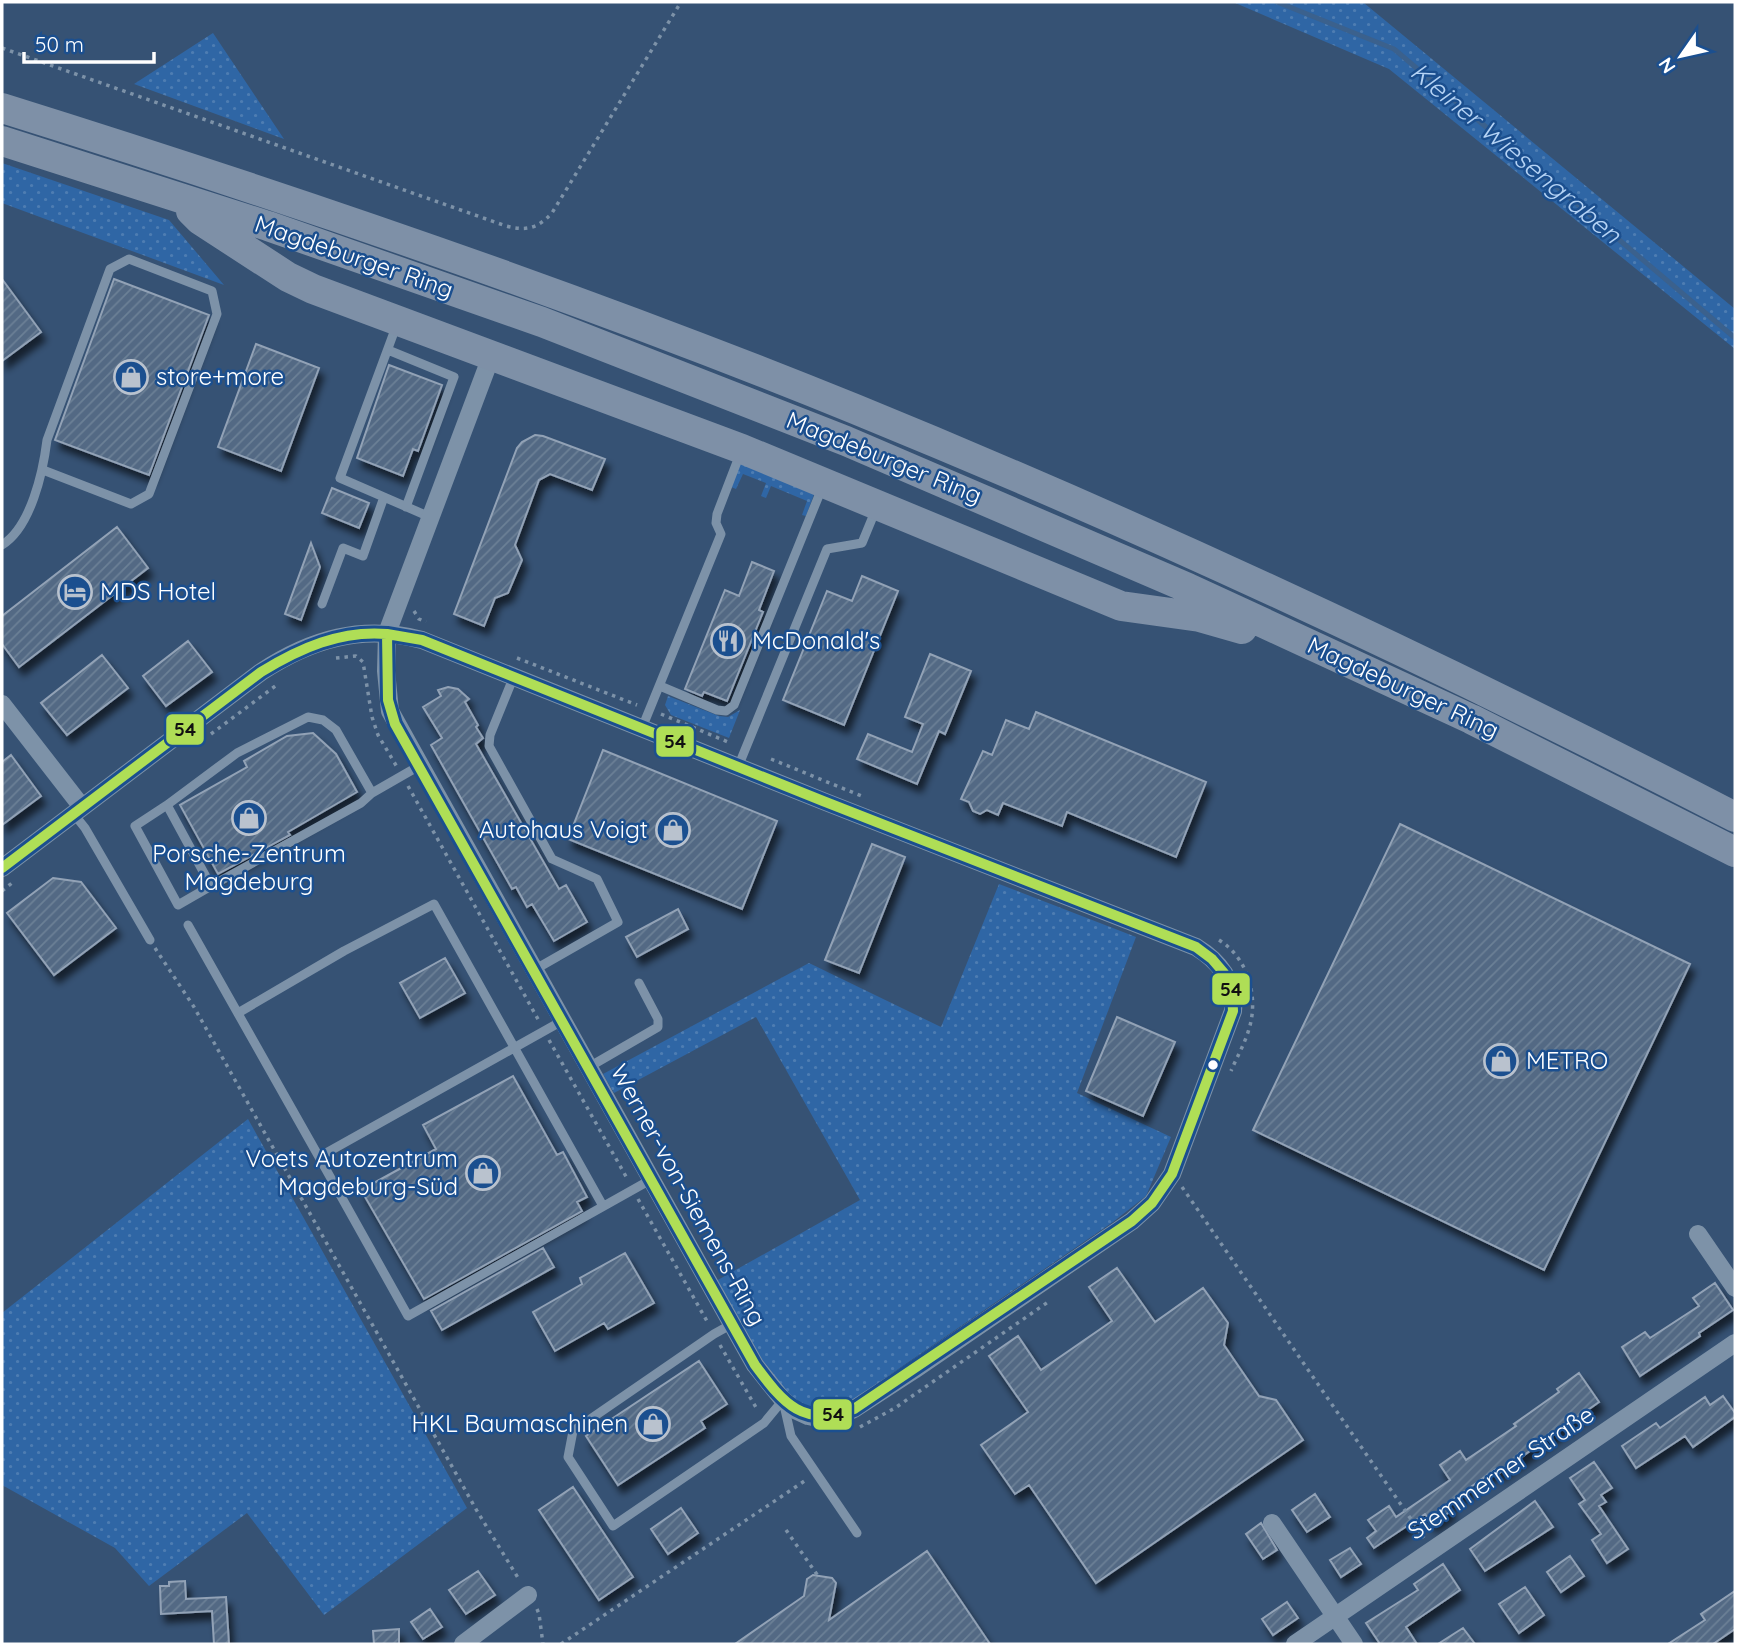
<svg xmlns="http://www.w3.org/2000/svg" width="1737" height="1646" font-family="Quicksand,sans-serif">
  <defs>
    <pattern id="grass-dots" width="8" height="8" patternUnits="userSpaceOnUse" patternTransform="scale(1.75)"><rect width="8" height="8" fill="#2f66a5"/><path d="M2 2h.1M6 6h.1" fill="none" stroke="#4e7db2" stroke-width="1.8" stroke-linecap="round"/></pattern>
    <pattern id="building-hatch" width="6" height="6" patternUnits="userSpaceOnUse" patternTransform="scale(1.75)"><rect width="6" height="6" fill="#526984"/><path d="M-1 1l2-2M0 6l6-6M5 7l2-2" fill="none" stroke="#6c8096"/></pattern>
    <filter id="shadow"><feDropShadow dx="4.5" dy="8" stdDeviation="3.5" flood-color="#0009"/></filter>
  </defs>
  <rect width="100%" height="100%" fill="#365274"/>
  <path fill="url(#grass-dots)" d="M1233,2L1364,3L1735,309V349L1389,69Z
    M213,33L284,139L134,84Z
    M2,163L169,220L224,285L2,203Z
    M744,460L816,489L806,516L802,515L807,501L771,486L766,498L761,496L766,483L743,474L736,489L731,487L738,464Z
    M668,696L719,716L728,717L740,710L729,738L671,715L665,705Z
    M999,884L1136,937L1077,1093L1171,1137L1146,1196L1113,1222L853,1400C845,1404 837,1409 828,1409C776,1413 738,1319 716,1281L860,1200L756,1017L614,1093L603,1074L809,963L941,1027Z
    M248,1119L467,1508L324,1615L247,1513L149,1586L115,1548L2,1485V1313Z"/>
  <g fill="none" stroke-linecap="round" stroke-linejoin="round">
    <path stroke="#3b618d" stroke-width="5" d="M1277,2L1394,49L1735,338"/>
  </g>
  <path fill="url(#building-hatch)" stroke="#92a2b6" stroke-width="2" filter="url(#shadow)" d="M2,279L41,332L2,361Z
    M114,279L209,315L149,475L55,440Z
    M256,344L319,368L281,471L218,447Z
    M389,365L442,385L418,451L413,449L403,476L357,458Z
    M535,435L543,436L605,459L592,490L550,474L539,480L515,545L522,560L508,593L495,598L484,626L454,614L517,448L522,442Z
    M332,488L369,503L359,528L322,513Z
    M117,527L148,568L19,667L2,644V616Z
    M311,543L320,567L301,620L285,614Z
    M752,562L774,571L759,610L763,612L727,701L704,692L702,696L685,689L725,590L739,596Z
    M862,576L898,591L844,725L783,700L827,591L852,601Z
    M188,641L212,672L166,706L143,676Z
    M930,654L971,671L945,734L939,731L917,784L857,759L868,734L912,752L923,724L905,717Z
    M102,655L128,688L67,735L41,703Z
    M448,687L458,689L469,699L465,702L478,725L476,727L483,738L476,744L559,889L566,885L587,922L554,941L532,904L527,907L516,887L512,889L431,745L442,738L423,707L441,696L438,690Z
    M1036,712L1206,782L1176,857L1067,812L1062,826L1003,803L998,815L987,810L980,814L973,811L969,802L961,799L983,751L992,755L1006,720L1029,729Z
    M313,733L336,754L357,792L288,832L290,835L218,874L180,805L247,767L244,761L287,736Z
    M603,750L777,821L742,909L568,839Z
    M11,755L41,796L2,825V762Z
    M1400,824L1690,964L1544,1270L1253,1130Z
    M872,844L905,857L859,973L825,960Z
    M53,878L81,882L116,928L54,975L7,913Z
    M678,909L688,929L637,957L626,937Z
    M445,958L465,993L420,1018L400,983Z
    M1117,1017L1175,1042L1143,1116L1086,1091Z
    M513,1076L557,1155L563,1152L587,1197L577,1202L582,1211L424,1299L361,1190L436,1149L423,1125Z
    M543,1248L554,1267L442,1330L431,1311Z
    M625,1253L654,1303L608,1329L604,1323L555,1351L533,1312L582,1284L580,1278Z
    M1117,1268L1155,1322L1203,1288L1228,1323L1224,1345L1259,1396L1276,1400L1303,1440L1096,1583L1029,1485L1015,1494L981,1445L1028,1412L989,1356L1018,1336L1041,1370L1112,1321L1089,1287Z
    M1715,1283L1733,1310L1699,1333L1700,1336L1640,1376L1622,1347L1645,1332L1650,1338L1699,1306L1693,1298Z
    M699,1361L727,1404L701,1421L705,1428L618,1485L586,1436Z
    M1579,1373L1599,1402L1499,1473L1496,1469L1447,1504L1451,1511L1432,1524L1425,1514L1374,1548L1367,1538L1376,1531L1368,1520L1389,1506L1396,1517L1450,1480L1440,1465L1460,1451L1466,1460L1516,1426L1514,1424L1559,1392L1557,1389Z
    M1723,1396L1735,1413V1417L1693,1447L1685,1436L1636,1468L1622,1446L1656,1423L1660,1428L1705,1397L1710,1405Z
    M1594,1462L1612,1488L1601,1495L1606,1502L1599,1506L1628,1549L1607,1563L1592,1540L1601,1534L1579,1504L1585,1500L1570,1478Z
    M573,1487L633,1577L599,1600L539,1510Z
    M1315,1494L1330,1517L1307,1532L1292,1510Z
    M1535,1501L1553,1527L1485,1571L1470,1549Z
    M681,1508L698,1533L668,1554L651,1529Z
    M1261,1523L1277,1550L1263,1559L1246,1534Z
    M1350,1548L1361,1564L1341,1577L1330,1560Z
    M927,1551L990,1644H735L804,1596L807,1579L813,1575L832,1578L836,1583L829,1620Z
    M1570,1556L1584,1576L1561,1592L1547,1572Z
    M1443,1564L1460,1590L1406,1627L1417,1644H1380L1366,1623L1418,1590L1414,1584Z
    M478,1571L495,1595L466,1614L449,1590Z
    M185,1581L186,1599L226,1597L229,1644H214L212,1611L161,1614L160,1586H169V1582Z
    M1525,1587L1544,1615L1519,1633L1499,1604Z
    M1735,1591V1629L1713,1644H1668L1705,1620L1701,1614Z
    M1287,1602L1298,1618L1273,1635L1262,1619Z
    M430,1609L442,1627L423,1639L411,1622Z
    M1463,1628L1475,1644H1438Z
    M399,1629V1644H374L373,1631Z"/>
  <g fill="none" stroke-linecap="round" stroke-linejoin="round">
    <path stroke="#7d92a8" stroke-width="3.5" stroke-dasharray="3.5 5" stroke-linecap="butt" d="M2,48L506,226C526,231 537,229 552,213L681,2
      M414,611L419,619L426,622
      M336,658L356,656L363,662L372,717L378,735L397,767
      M517,658L637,705
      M661,714L728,742
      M211,734L278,684
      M771,759L864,797
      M408,786L539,1021
      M2,891L12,883
      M1219,940C1248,958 1259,997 1249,1029C1245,1043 1237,1057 1231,1071
      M155,948L194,1007L477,1511L520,1581
      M549,1040L628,1180
      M1182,1187L1424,1538
      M638,1199L708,1323
      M720,1345L758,1411
      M860,1427L895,1408L1048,1302
      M786,1530L818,1576
      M537,1609L539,1614L543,1644
      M561,1644L806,1480"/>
    <path stroke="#7d92a8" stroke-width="9" d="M397,324L340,478L430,517
      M388,350L454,377L406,507
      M2,545C31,527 43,472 47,440L110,269L129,259L212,291L217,314L149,494L131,504L43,470
      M322,604L343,548L363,556L384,497
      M514,676L490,735L489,746L552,859L597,879L618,922L534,970
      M660,686L717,710L726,711L734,705L822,488
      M642,728L721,534L716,523L717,514L740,454
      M738,767L827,549L862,543L876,509
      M167,805L135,826L178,905L211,886L167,805L237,753L308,717L323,720L336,730L372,793L419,766
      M73,813L85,828L150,940
      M211,886L361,803L372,793
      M188,925L319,1157
      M238,1013L344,951L434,904L603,1206
      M562,1021L319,1157L408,1316L652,1179
      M589,1067L658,1027V1019L639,983
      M732,1324L714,1334L573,1431L568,1457L613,1526L764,1423L783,1400
      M784,1405L791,1436L857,1533"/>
    <path stroke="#7d92a8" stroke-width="18" d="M2,704L82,807
      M2,868L261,672C311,639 362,624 422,640L823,801L1196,947C1219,961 1236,982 1233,1011L1172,1174L1152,1203L1132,1221L914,1370L854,1409L838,1417L823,1419L808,1416L795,1410L783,1400L755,1365L732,1324L390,711L386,671L387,633L492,354
      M1698,1234L1735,1288
      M1272,1523L1354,1644
      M463,1644L528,1595
      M1295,1644L1735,1343"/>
    <path stroke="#7e90a7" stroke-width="30" d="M2,108C290,198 575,295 855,409C1154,531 1448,669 1735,817
      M2,141L268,226L542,322L846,441L1188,588L1471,719L1735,852
      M191,211L200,220L288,277L313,289L742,449L1121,606L1200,617L1242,629"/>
    <g stroke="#1b4f8f" stroke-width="16">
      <path id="bus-1" d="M387,634L422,640L823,801L1196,947L1212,959L1224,973L1232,991L1233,1011L1172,1174L1152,1203L1132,1221L854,1409C803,1428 784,1404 755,1365L395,724L388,700Z
        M2,868L261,672C300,648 341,630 387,634"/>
    </g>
    <use href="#bus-1" stroke="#afde56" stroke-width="10"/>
  </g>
  <defs>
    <g id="shop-ring" transform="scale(1.75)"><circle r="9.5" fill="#1b4f8f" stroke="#b9c2ce" stroke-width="1.5"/><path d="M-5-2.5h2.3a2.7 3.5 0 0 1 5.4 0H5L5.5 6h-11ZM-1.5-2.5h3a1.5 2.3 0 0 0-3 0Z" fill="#b9c2ce"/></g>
    <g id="hotel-ring" transform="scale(1.75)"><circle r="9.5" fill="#1b4f8f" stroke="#b9c2ce" stroke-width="1.5"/><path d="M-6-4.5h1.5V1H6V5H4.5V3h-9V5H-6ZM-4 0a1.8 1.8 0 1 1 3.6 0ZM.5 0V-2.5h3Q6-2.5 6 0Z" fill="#b9c2ce"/></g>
    <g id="restaurant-ring" transform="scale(1.75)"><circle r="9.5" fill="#1b4f8f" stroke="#b9c2ce" stroke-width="1.5"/><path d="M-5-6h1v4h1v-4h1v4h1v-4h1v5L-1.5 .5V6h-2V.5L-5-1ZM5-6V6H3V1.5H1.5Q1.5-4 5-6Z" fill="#b9c2ce"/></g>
  </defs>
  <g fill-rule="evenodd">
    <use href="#shop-ring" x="131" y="377"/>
    <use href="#hotel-ring" x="75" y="592"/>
    <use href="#restaurant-ring" x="728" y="641"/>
    <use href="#shop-ring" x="249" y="818"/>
    <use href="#shop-ring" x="673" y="830"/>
    <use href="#shop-ring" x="1501" y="1061"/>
    <use href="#shop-ring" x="483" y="1173"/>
    <use href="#shop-ring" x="653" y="1424"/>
  </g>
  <circle fill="#fff" stroke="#1b4f8f" stroke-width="2.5" cx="1213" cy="1065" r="6"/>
  <g text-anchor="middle" stroke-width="5" stroke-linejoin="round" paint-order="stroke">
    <g font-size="24" fill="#fff" stroke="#1b4f8f">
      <text transform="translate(354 257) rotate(19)" y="8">Magdeburger Ring</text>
      <text transform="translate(884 458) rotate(22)" y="8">Magdeburger Ring</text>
      <text transform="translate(1403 688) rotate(25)" y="8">Magdeburger Ring</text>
      <text transform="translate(688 1195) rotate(61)" y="8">Werner-von-Siemens-Ring</text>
      <text transform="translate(1501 1473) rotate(-34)" y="8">Stemmerner Straße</text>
    </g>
    <g font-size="24" fill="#fff" stroke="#1b4f8f" text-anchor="start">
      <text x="156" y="385">store+more</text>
      <text x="100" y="600">MDS Hotel</text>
      <text x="752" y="649">McDonald's</text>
      <text x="648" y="838" text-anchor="end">Autohaus Voigt</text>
      <text x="249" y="862" text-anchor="middle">Porsche-Zentrum<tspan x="249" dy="28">Magdeburg</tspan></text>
      <text x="1526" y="1069">METRO</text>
      <text x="458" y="1167" text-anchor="end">Voets Autozentrum<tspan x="458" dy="28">Magdeburg-Süd</tspan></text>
      <text x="628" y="1432" text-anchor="end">HKL Baumaschinen</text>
    </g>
    <g font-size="26" font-style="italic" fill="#b5d3f5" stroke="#1b4f8f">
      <text transform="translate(1516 153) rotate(40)" y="9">Kleiner Wiesengraben</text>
    </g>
  </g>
  <g stroke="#1b4f8f" stroke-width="2.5">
    <rect x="165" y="713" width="40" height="33" rx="7" fill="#afde56"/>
    <rect x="655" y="725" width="40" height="33" rx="7" fill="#afde56"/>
    <rect x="1211" y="972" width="40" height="34" rx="7" fill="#afde56"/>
    <rect x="812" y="1398" width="41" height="33" rx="7" fill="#afde56"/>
  </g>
  <g font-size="19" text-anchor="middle" font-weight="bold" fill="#111">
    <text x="185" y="736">54</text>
    <text x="675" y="748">54</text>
    <text x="1231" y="996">54</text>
    <text x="833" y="1421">54</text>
  </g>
  <rect width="1737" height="1646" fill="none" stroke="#ffffff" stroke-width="7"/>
  <g transform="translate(1681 56) rotate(236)" stroke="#1b4f8f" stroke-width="5" paint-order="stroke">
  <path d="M0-5L12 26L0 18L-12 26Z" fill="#ffffff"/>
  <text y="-10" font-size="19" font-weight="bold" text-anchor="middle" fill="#ffffff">N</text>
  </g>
  <path d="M24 52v10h130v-10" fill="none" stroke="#ffffff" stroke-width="3.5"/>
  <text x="35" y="52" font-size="21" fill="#ffffff" stroke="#1b4f8f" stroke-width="5" paint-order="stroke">50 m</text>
</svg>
